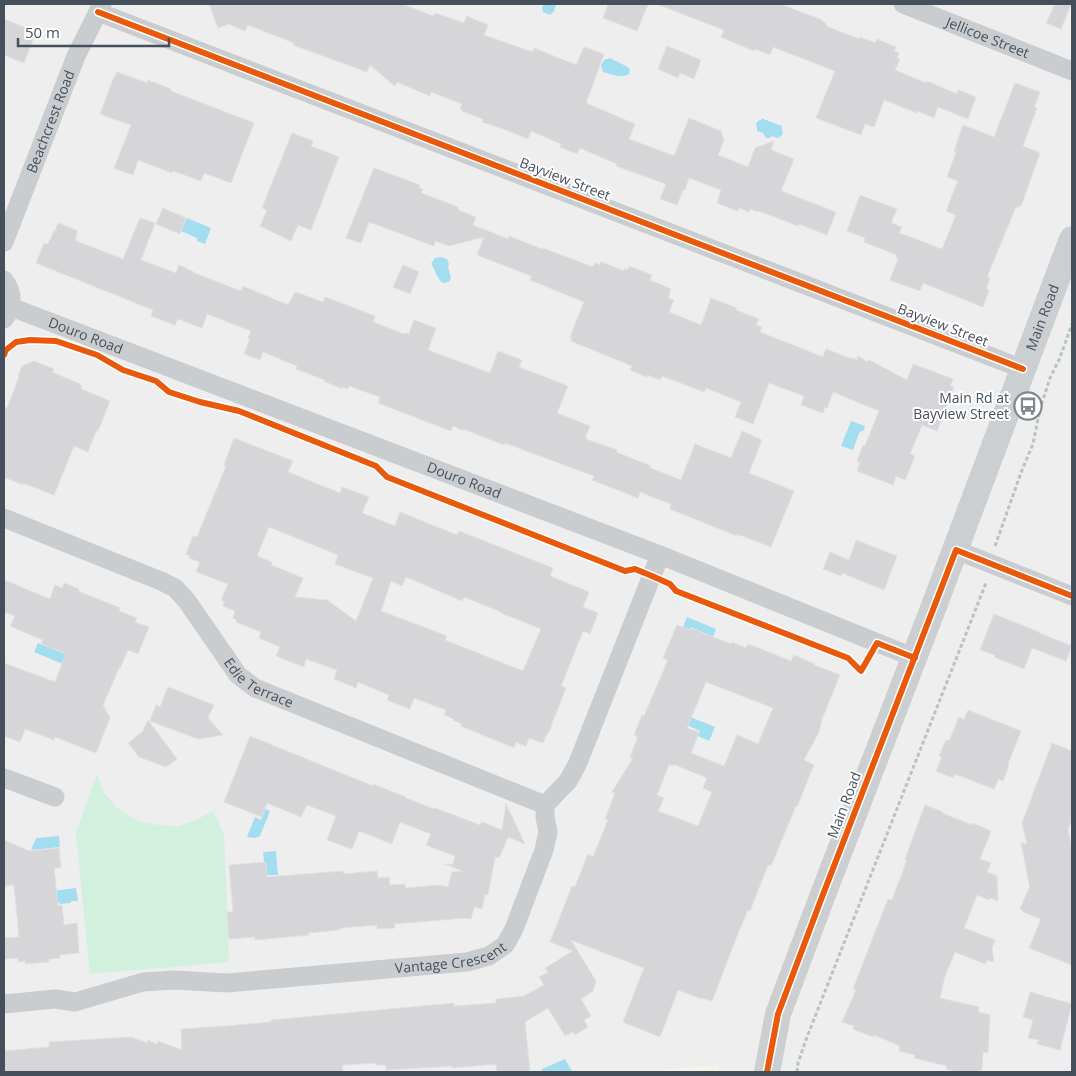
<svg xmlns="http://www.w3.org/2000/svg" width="1076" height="1076" font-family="'Open Sans',sans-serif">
  <rect width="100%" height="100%" fill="#efeeee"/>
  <path fill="#f7f3e9" d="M719,1065V1072H634L709,1066Z"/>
  <path fill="#d1f0de" d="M97,774L104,793L117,808L138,821L158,825L179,826L196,820L213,811L224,834L229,962L90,974L76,833Z"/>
  <path fill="#a3ddf0" d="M545,4H556L554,11L550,15L543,12L542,7Z
    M610,58C616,61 625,65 630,69L629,74C620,79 612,74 603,72L601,66L604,60Z
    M761,118L782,126V129L783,133L782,135L778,138L771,136L770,138H766L763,133L757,131V129L756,124L758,121L761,120Z
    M187,218L211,228L205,244L197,241V238L181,231Z
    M441,257L447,259L449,264L448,267L451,278L449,282L443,283C436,278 436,270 431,264L435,258Z
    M851,421L865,426L864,430L859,433L853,450L841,446Z
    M687,617L716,629L712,639L706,636L707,634L691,627L690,630L683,627Z
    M38,643L68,655L63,664L34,652Z
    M688,716L715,727L709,741L698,736L700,731L685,724Z
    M265,809L270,811L260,836L255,838L247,837L255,817L261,820Z
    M59,836L60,847L31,850L36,838Z
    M276,851L278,875H267L266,862H264L263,852Z
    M76,888L78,901H71V903L60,904L59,902L53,903L52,891Z
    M565,1059L572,1071L542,1072V1069Z"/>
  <path fill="#d6d6d9" stroke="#e0e0e1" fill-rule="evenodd" d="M209,4H402L433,16L435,13L464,23L467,16L488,25L484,35L532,52L534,48L576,65L584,47L604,54L586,103L635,124L629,139L674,156L689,118L721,131L724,140L718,155L748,167L755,148L774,141L771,150L794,159L781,191L836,212L827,235L799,224L798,226L759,211L758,212L750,209L749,212L739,208L738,211L717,203L721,190L689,178L685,190H683L677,205L660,199L666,184L616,166L617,164L580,148L577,154L560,147L561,144L531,131L528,139L498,127L482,122L483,119L462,111L463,110L460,109L462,104L431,92L430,96L397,82L395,86L370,65L367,72L293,45L294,43L248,25L245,31L229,24L218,28Z
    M608,4H648L637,31L603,18Z
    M659,4H780L822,20V21L826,23V26L859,39L860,37L875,43L877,39L896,47L894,51L899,53L897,59H900L895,70L926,83L927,81L957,94L958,90L976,97L968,119L938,107L934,118L918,111L917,113L884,100L874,127L865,124L861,135L816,118L835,71L773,47L770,55L755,49L754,51L721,37L724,30L659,5Z
    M1055,4H1071L1061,29L1046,23Z
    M4,19L33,31L30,39L33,40L24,63L4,55Z
    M667,46L701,60L694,79L680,73L678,78L658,69Z
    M117,72L147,83L148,80L171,89V91L254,123L231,183L204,173L201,181L173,171L172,173L138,160L133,175L114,168L131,125L100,114L114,77H115Z
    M1015,83L1040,92L1034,107L1037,108L1023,146L1040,153L1021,206H1019L1018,208L1016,207L987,277L990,278L986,289L989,290L983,307L923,283L920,291L890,280L898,259L896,258L897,255L864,242L865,238L847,231L860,195L897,209L891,223L902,227L899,233L942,249L956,215L946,211L958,181L947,177L956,152L954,151L963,125L994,137Z
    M292,133L313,141L311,146L339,157L311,230L298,225L291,241L260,226L267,210L262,208Z
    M374,168L420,185L419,188L423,189L421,193L458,207V210L476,217L473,225L508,239L509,236L542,249L543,248L593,267L595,263L600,265L601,262L624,271L625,268L628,270L629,266L652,275L650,280L671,289L668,298L674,300L669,312L701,325L711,298L737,308L736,310L759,319L756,325L762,327L760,332L823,357L826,349L852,359L853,358L857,360L858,356L868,362L869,360L907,380L913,364L953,379L950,386L954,387L937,431L922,425L910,454L915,456L905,480L896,476L893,485L857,471L860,463L857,461L863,445L865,446L879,411L833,392L827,408L825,407L823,413L801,405L804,396L769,383L753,424L735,417L741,402L706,388L704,392L662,376L660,380L648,375L647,377L630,370L632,366L571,341L572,337H570L584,302L530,280L531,276L477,255L484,237L449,246L435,241L434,246L369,222L361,243L346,238Z
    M163,208L186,218L180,234L156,224Z
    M140,218L155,223L141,260L176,273L179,265L194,272V273L241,291L243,286L288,305L295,292L323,302L325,297L375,316L373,322L404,334L405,333L409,334L414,320L436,328L428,350L490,373L498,351L522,360L519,367L568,386L557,413L590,426L585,437H587L586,439L617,450L616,452L651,466L650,468L681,480L695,444L731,458L742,431L762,440L749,473L794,491L771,547L737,534V536L670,509L671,504L640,492L638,498L592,480L594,476L521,449L505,443L504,445L463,429L462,430L453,426L451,431L378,403L380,397L349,386L348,389L342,387V389L324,381L325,380L296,369L297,366L263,352L260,360L244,354L250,338H248L251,331L207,314L202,328L178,319L175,325L151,316L153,310L36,263L44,243L48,244L54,231H55L58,223L78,231L75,239H76V241L123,259Z
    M403,265L419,272L410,294L393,287Z
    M34,361L54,369L52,372L80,384V385L82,386L81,389L110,401L98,431H96L88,452L74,446L54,495L23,483V485L4,477V407L7,408L19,377L18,376L22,366Z
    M234,438L293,461L288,472L340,493L342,487L369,497L362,513L395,526L400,512L457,535L459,531L553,568L550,576L589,592L583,607L598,613L590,634L583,631L561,686L566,688L548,734H547L543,743L529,738L526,746L516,742L514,748L461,726L462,724L453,720L454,719L444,715L446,710L414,698L410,709L387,700L389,695L358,682L356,688L334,679L337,670L306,659L304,667L276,656L280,647L259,638L261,632L236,622L237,620L233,618L235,611L223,606L224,601L221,600L228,584L196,572L200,562L189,558L190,556L186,554L193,536L197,537L226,466L224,465ZM269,527L338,555L335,564L373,578L356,621L327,600L295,597L303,578L271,565L272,562L257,556ZM406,577L462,601L464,597L501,612V613L541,629L523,671L445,640L447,636L381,611L391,581L402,586Z
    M856,540L897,556L884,590L842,573L841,576L823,569L830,552L849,560Z
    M4,580L50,599L55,585L62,588L64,583L79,589L78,591L120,608L119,611L137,618L135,622L149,627L138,654L128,650L120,668H119L103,705L110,718L96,753L55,737L54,740L25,729L20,742L4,736V663L55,682L66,654L41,644L43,640L10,626L15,616L4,612Z
    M994,614L1039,632V633L1072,646L1066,661L1032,648L1024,669L994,657L995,655L980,650Z
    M677,625L690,630L691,628L731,644L732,642L746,648L748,644L791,661L794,655L815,664L814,665L840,675L822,719L819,732L804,760L814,765L811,772L797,807L796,806L771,866L768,865L750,911L748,910L737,936L712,1001L703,998L702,999L678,990L660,1037L623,1022L644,968L571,940L596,981L593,991L581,999L591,1016L584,1020L588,1027L575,1035L573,1032L565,1036L548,1008L525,1022L530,1072H497L496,1064L452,1068V1066L386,1070V1065H377V1063L342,1065L343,1072H4V1051L49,1047V1042L131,1037L147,1043L148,1040L157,1044L158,1041L182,1050L181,1029L227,1026L271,1022V1020L454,1003V1006L496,1003V999L524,996L544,985L539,977L548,972L545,968L573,951L550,942L572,886L575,887L588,854L593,857L608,820L605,819L615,793L612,792L633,758L630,757L638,737L634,735L642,715L644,716L668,660L663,658ZM706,682L773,708L758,744L737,735L724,766L691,753L699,732L687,728ZM673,764L707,778L703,788L712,792L698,826L658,811L664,798L657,795L669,765L673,766Z
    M168,687L214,705L208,718L223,735L198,739L150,721L156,705L160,707Z
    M968,710L1021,731L1008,764L1009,765L1003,781L998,779L994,789L955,774L953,778L936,771L942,757L939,756L946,740L949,741L959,717L964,720Z
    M148,720L177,759L166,767L139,757L128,743L143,731Z
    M250,736L373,786V784L406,797V798L434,809L435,808L480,825L482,822L502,830L506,804L525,844L508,837L499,858L495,857L488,895L485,894L482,909L474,907L471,919L465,918L394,924L395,928L377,929V925L340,928V930L308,933L309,935L255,940V937L229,939L227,912H233L229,865L266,862L267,877L344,871L343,874L377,871L378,878L389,877L390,885L405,884V888L439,885L448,887L452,872L462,871L445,864H453L455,856L426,845L431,834L400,822L392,844L359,831L352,849L327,840L336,816L307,805L301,817L267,803L262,817L224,802Z
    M1052,743L1072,751V819L1068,829L1072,851V965L1029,948L1041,919L1023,912V911L1020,909L1029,888L1030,889L1021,842L1027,844L1022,823Z
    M925,805L943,812L942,813L972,825L973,823L991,831L980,859L991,863L987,872L997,876L998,901L990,898L989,900L977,895L964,928L995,940L992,948L994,962L987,960L985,964L955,952L945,976L940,998L979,1007L978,1012L990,1015L988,1053L983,1052L982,1070H979L978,1072H960L946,1069L947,1066L914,1058L915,1055L899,1051L900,1046L874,1035L873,1037L853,1029L854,1026L842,1022L856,990L853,989L888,899L892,900L907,860L905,859Z
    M4,840L29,851L59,848L61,868H54L58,906L62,905L64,925L77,923L79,953L60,955V958L49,959V962L25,964V961L18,962V958L4,959V938L19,937L14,885L4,886Z
    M1030,992L1072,1004L1060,1050L1037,1044L1039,1040L1028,1038L1033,1020L1023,1017Z"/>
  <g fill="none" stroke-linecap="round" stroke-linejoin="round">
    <path stroke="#b7c4c0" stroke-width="3" stroke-dasharray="4 2.5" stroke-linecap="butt" d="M995,546L1022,470L1033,444L1040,409L1050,378L1059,360L1072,324
      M797,1072L798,1063L807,1037L986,583"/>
    <g stroke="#cacdd0" stroke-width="19">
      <path id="s1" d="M903,4L1072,71"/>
      <path d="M98,12L1023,369"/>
      <path id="s2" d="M4,242L76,56L102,4"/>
      <path d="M4,280C13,292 14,306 4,319"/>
      <path id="s3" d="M11,307L660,555L915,658"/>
      <path id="s4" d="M4,518L161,581L175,588L187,601L238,675L255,688L545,805"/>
      <path d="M956,550L1072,596"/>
      <path d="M4,778L55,797"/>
      <path id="s5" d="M4,1004L55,999L75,1002L143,982L174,980L227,983L467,962L489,956L505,945L514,929L544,850L548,832L545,817V805L568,781L577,765L660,555"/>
    </g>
    <path stroke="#cbcfd2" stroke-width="26" id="s6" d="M767,1072L778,1014L822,897L934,606L1072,239"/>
    <g stroke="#fff" stroke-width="9">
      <path id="cycleway" d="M98,12L1023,369
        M4,355L6,350L16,342L30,340L56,341L97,355L123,370L156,381L169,392L200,402L239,411L376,466L387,477L625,571L635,569L652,576L670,584L676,591L848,658L861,671L877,643L915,658
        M767,1072L778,1014L822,897L956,550L1072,596"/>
    </g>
    <use href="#cycleway" stroke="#e8590c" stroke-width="6"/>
  </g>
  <defs>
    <g id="bus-ring" transform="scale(1.4375)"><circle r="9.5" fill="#fff" stroke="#80878f" stroke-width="1.5"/><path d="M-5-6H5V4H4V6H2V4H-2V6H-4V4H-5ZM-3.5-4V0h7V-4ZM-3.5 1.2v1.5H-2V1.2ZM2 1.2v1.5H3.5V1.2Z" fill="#80878f"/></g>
  </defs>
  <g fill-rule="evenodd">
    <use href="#bus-ring" x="1028" y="406"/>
  </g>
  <g text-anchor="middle" stroke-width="4" stroke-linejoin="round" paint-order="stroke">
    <g font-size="14" fill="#45505c" stroke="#fff">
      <text dy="5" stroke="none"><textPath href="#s1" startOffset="91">Jellicoe Street</textPath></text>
      <text dy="5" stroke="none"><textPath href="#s2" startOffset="129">Beachcrest Road</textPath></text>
      <text transform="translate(565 179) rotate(21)" y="5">Bayview Street</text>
      <text dy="5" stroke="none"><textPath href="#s6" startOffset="804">Main Road</textPath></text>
      <text transform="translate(943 325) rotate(21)" y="5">Bayview Street</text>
      <text dy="5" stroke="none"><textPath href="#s3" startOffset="80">Douro Road</textPath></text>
      <text dy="5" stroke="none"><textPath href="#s3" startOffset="485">Douro Road</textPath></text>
      <text dy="5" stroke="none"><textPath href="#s4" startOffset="314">Edie Terrace</textPath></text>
      <text transform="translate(844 805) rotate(-69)" y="5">Main Road</text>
      <text dy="5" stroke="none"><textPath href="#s5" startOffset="452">Vantage Crescent</textPath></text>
    </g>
    <g font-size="14" fill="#45505c" stroke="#fff" text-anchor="end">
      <text x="1009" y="403">Main Rd at<tspan x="1009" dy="16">Bayview Street</tspan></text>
    </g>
  </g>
  <rect width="1076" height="1076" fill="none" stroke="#45505c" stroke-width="10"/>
  <path d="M18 38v8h151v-8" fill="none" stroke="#45505c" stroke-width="2.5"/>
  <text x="25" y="38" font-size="15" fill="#45505c" stroke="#ffffff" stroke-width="4" paint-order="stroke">50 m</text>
</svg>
